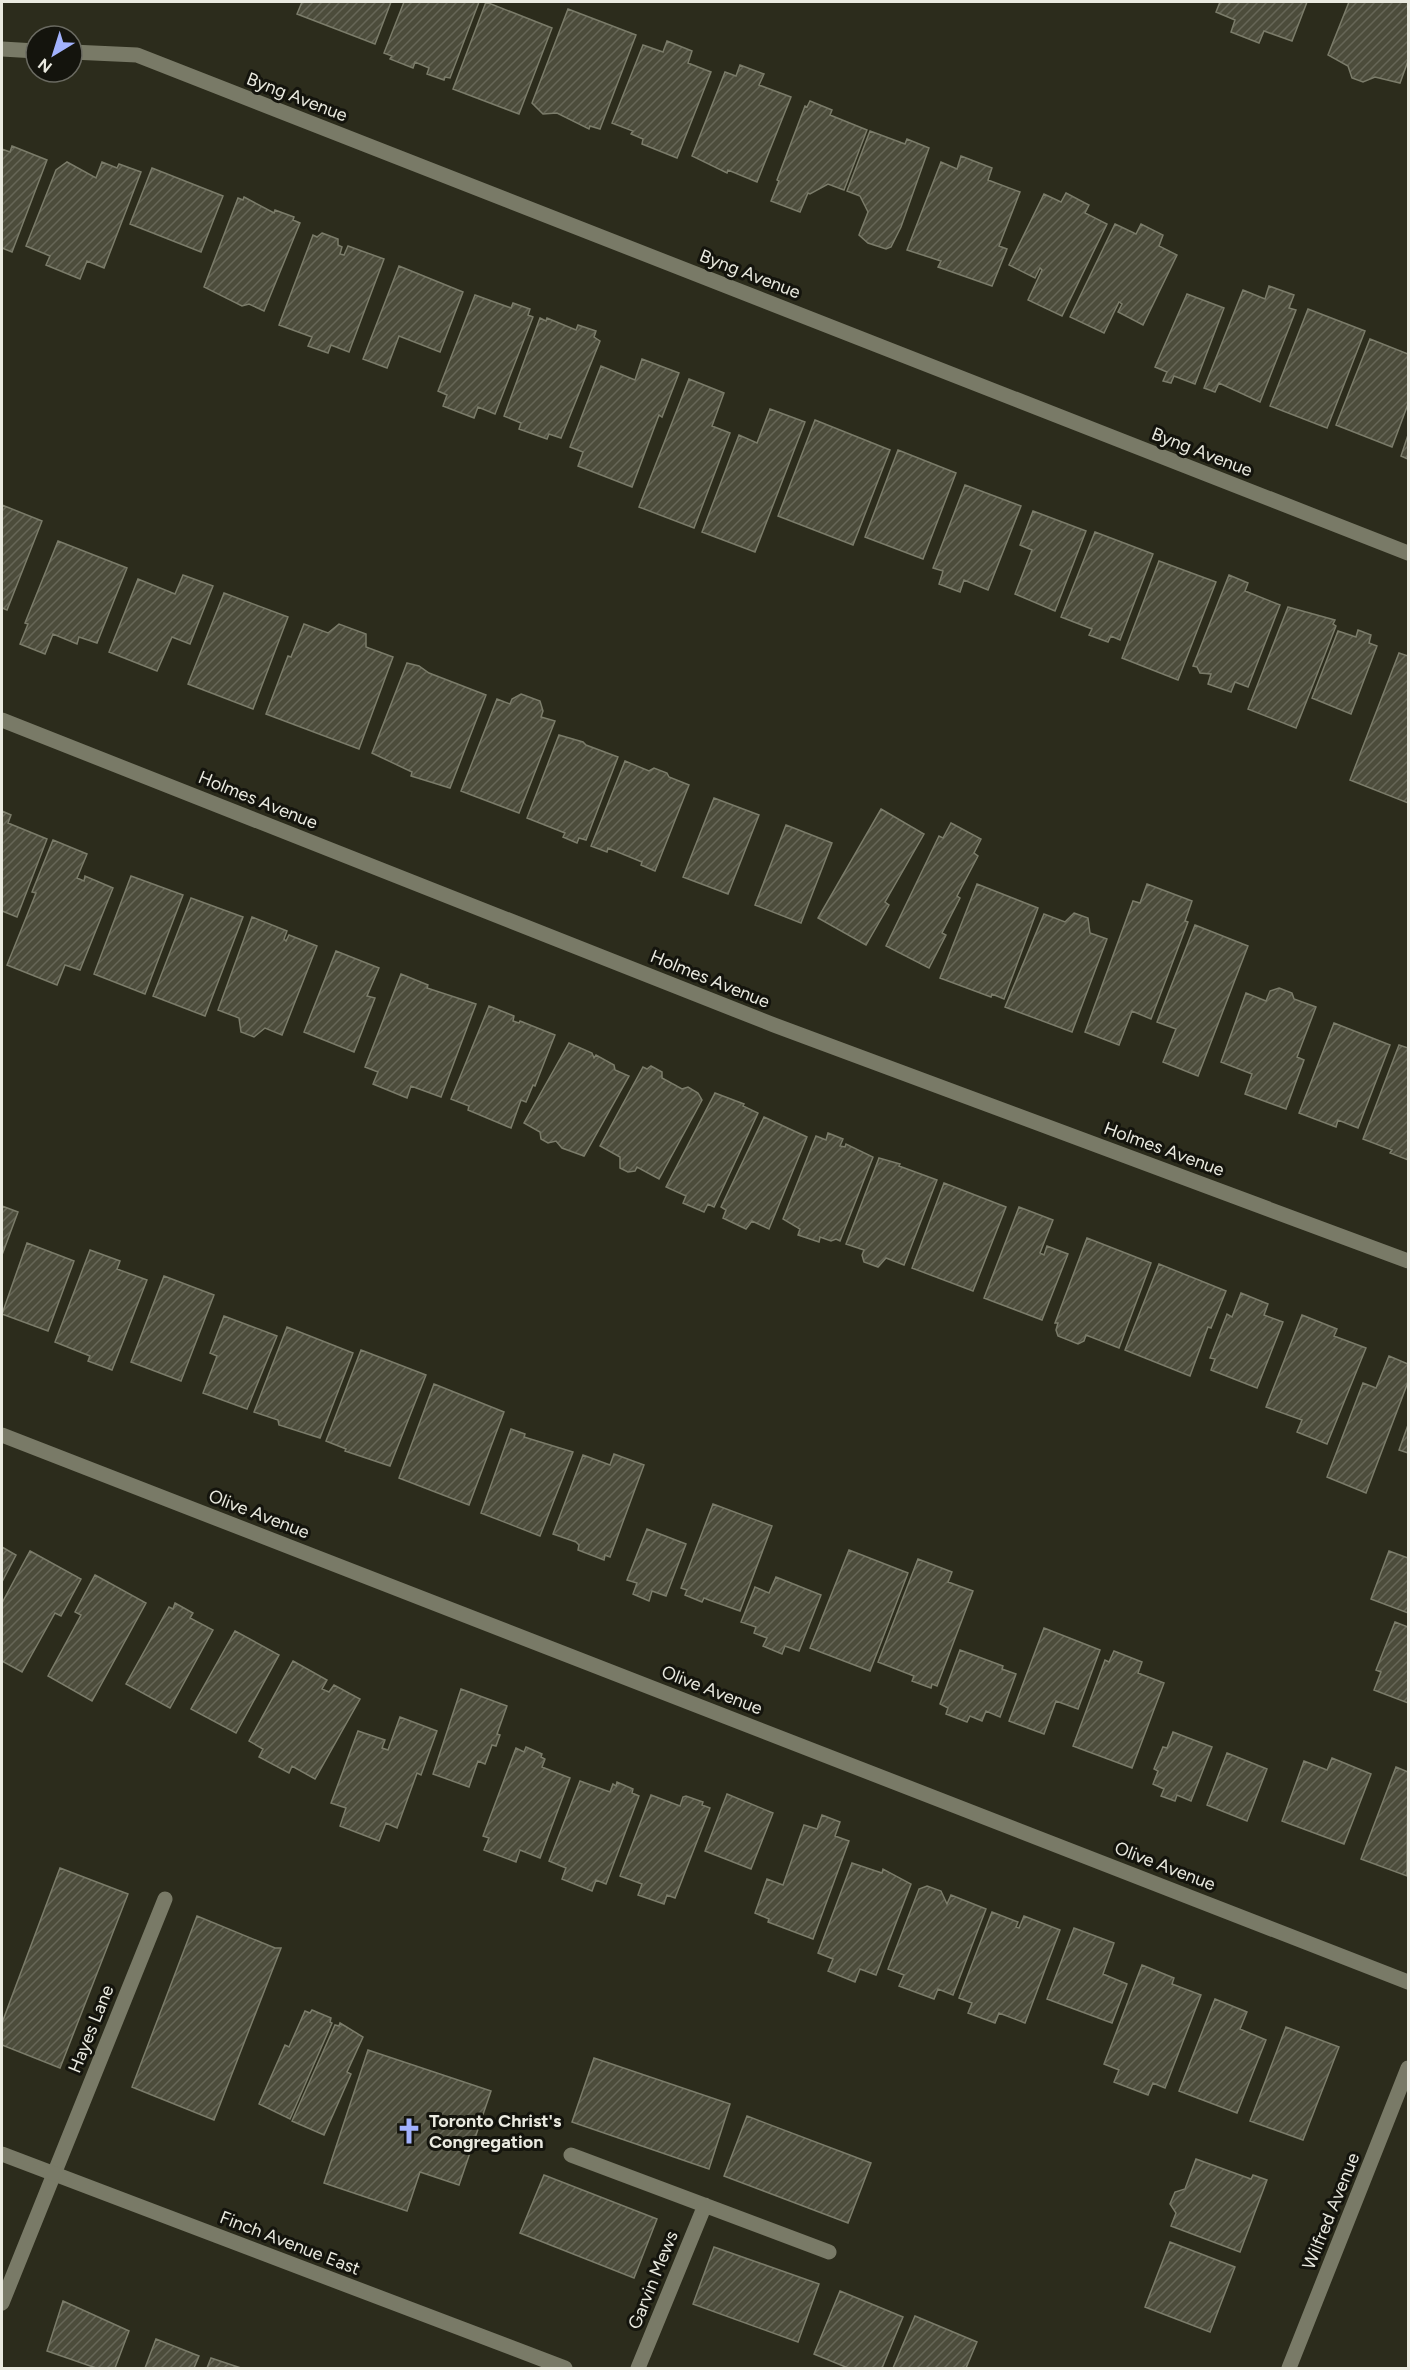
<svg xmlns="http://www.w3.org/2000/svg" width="1410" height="2370" font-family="Figtree,sans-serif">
  <defs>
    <pattern id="building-hatch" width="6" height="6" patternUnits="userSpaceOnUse" patternTransform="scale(1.5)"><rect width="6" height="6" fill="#4c4c3b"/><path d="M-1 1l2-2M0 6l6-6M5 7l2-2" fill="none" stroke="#666657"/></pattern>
  </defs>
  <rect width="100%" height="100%" fill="#2c2c1c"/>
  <path fill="url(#building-hatch)" stroke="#7b7c6a" stroke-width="1.5" d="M302,2H391L375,44L297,14Z
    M404,2H479L450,78L445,77L444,80L427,74L429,68L415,62L413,68L390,59L392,56L384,53Z
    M486,2L552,28L519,114L453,89Z
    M1220,2H1307L1292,41L1264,31L1259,43L1231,32L1235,20L1216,12Z
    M1349,2H1408V61L1400,83L1375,77L1363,82L1352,78L1348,66L1328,55Z
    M568,9L636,35L600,129L590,126L589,129L557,113L543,114L532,103Z
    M667,41L692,51L688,63L711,72L677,158L642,144L643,139L631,134L633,131L612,123L643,45L663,52Z
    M740,65L764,74L759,85L791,97L757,182L728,170L727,173L692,156L725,72L736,76Z
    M810,101L832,110L830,115L867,130L844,190L828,184L810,194L808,193L800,212L771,201L779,181L777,180L805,106L807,107Z
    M870,131L905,144L907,139L929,148L901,227L891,247L886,249L868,243L859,235L868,212L860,196L847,191Z
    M12,146L47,160L12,252L2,248V149L10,152Z
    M961,156L992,168L988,180L1020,192L999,246L1007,249L992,286L938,267L941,261L907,250L941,162L957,169Z
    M67,162L96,178L102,162L117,168L119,164L141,172L104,268L87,261L80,279L46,265L50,256L26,246L56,170Z
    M152,168L223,196L201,252L130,224Z
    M1066,193L1089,205L1085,213L1107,224L1062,316L1028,300L1042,270L1040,268L1035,278L1009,265L1044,194L1061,202Z
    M244,197L274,213L275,210L294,217L293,220L300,223L264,311L249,304L242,306L204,287L238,198L243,200Z
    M1115,224L1136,234L1141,224L1163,235L1159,246L1177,255L1143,325L1118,312L1122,304L1119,302L1104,333L1070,317Z
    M322,233L338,239V245L342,247L340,254L344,255L348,246L384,259L349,352L331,345L328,353L308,346L312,337L279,325L313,235L317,237Z
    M399,266L463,292L440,352L399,336L387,368L363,359Z
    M1269,286L1294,295L1289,308L1296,310L1260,402L1219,383L1215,392L1204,388L1243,290L1265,299Z
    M1187,294L1224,308L1195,384L1174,376L1171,383L1163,381L1167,372L1155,367Z
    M475,295L511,308L513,303L530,309L528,315L533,317L495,414L478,407L474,418L443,406L447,395L438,391Z
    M1308,309L1365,331L1327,428L1270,406Z
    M540,318L546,321L547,318L576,330L578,325L596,331L594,337L600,341L561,438L549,434L547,439L519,429L521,423L504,416Z
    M1370,339L1408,354V404L1392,447L1336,425Z
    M642,359L679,373L662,417L659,415L632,487L578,466L583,452L570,447L601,366L635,380Z
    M689,379L724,393L712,426L730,433L694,528L639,507Z
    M770,409L805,422L755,552L702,532L739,435L757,443Z
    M815,420L890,450L853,545L778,516Z
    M1408,435V459L1401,456Z
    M898,450L956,473L923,559L865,537Z
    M965,485L1021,506L988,590L964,580L960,592L939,584L943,571L933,568Z
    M2,505L42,521L7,610L2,608Z
    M1033,511L1086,531L1055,611L1015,594L1032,550L1020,545Z
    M1095,532L1153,554L1120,640L1111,636L1108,642L1089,635L1092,629L1061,617Z
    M58,541L127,568L97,643L79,637L77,644L53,634L45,654L20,644L28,624L25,623Z
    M1159,561L1216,582L1178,680L1122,658Z
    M183,575L213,586L190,644L172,637L157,671L109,652L138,579L175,594Z
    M1229,575L1248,583L1245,591L1280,605L1248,687L1235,682L1231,692L1208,684L1211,674L1200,673L1197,667L1193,666Z
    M224,593L288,617L253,709L188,684Z
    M1288,607L1335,620L1333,624L1336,626L1296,728L1248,709Z
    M304,624L328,633L339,624L366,634V647L393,657L359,749L266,714L288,656L291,657Z
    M1358,630L1371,635L1369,643L1377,646L1351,714L1312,698L1338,631L1356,637Z
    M1399,653L1408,656V803L1350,780Z
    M407,663L419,666L429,673L486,695L450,788L411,776L412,772L372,753Z
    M521,694L540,701L543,711L541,717L555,721L519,813L461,791L497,699L510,704L512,699Z
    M559,735L583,742L586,745L618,757L586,840L579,838L577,843L563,837L565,833L527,818Z
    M625,761L649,771L654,768L667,773L669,777L689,785L655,871L641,865L642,862L608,848L607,852L591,846Z
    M714,798L759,815L728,894L683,877Z
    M881,809L924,834L885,902L889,905L866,945L818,918Z
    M2,811L11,815L8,823L47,839L17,917L2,911Z
    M951,823L981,839L974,853L978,856L957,896L960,898L942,933L946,935L929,968L886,946L939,836L943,838Z
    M786,825L832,843L801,923L755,905Z
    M53,840L87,854L77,878L84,881L85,876L113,888L80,970L65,965L57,985L7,965L36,893L32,892Z
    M131,876L183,895L145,994L94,974Z
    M977,884L1038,908L1004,999L992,994L991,997L940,978Z
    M1147,884L1192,901L1185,921L1188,922L1151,1019L1132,1011L1119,1045L1085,1032L1133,901L1140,903Z
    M191,898L243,917L205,1016L153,996Z
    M1074,913L1088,918L1090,933L1107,939L1072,1032L1005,1007L1044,914L1065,922Z
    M252,917L287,931L284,939L286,941L289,935L317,946L282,1035L265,1028L254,1037L241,1032L239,1018L218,1010Z
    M1195,925L1248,946L1198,1076L1163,1062L1176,1029L1157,1022Z
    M336,951L379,968L367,996L375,998L354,1052L304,1032Z
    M401,974L428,985L427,988L476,1004L441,1097L411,1086L407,1098L373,1084L378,1072L365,1067Z
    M1279,988L1292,993L1294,999L1316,1007L1297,1057L1304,1060L1286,1109L1245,1094L1252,1074L1221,1062L1246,993L1266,1001L1270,991Z
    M489,1006L514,1016L513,1021L519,1023L520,1021L555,1035L535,1086L533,1085L526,1102L521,1100L511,1128L468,1110L469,1106L451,1099Z
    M1334,1023L1390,1045L1358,1128L1338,1120L1336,1127L1299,1113Z
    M569,1043L592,1053L594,1058L596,1055L614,1065L615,1070L629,1076L584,1156L562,1148L556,1141L548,1143L541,1139L540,1132L524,1123Z
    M1399,1045L1408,1048V1160L1390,1153L1392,1150L1363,1139Z
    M651,1066L662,1072V1078L682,1089L688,1087L698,1093L702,1100L659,1179L637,1167L635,1171L628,1172L620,1168V1157L600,1146L643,1067L647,1069Z
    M715,1093L744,1104L743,1106L758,1113L714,1207L708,1204L704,1212L683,1203L686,1196L666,1187Z
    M764,1117L807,1137L769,1229L752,1221L746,1229L723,1218L726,1210L721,1207Z
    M828,1133L843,1139L840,1146L845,1147L846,1144L873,1157L840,1241L836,1239L831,1241L820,1237L819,1242L798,1235L800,1229L783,1219L816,1136L826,1140Z
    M879,1158L900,1164L899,1166L937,1180L904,1265L886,1258L878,1267L864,1262L862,1255L864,1250L846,1244Z
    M944,1183L1006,1207L973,1291L912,1268Z
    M2,1206L18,1212L2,1255Z
    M1019,1207L1053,1220L1040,1253L1044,1255L1047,1246L1068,1254L1042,1320L984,1298Z
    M1087,1238L1151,1263L1119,1348L1086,1335L1084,1341L1078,1344L1058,1336L1056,1330L1058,1323H1055Z
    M27,1243L74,1261L48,1331L2,1314Z
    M90,1250L120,1261L117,1269L147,1280L112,1370L88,1361L90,1356L55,1342Z
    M1159,1264L1226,1291L1211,1328L1208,1327L1190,1376L1125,1350Z
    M164,1276L214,1295L181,1381L131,1362Z
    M1241,1293L1268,1304L1264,1315L1283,1322L1257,1388L1211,1370L1215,1359L1210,1358L1227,1314L1232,1317Z
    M1302,1315L1337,1329L1334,1336L1366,1348L1327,1444L1297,1432L1302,1420L1266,1407Z
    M224,1316L277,1336L247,1409L203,1393L217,1356L210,1353Z
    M287,1327L353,1353L320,1438L279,1425L278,1420L254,1412Z
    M361,1350L426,1375L390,1466L345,1451L346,1449L326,1441Z
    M1389,1356L1408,1364V1382L1366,1493L1327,1477L1363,1383L1376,1388Z
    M434,1384L504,1412L469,1505L399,1478Z
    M1408,1425V1453L1399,1450Z
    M511,1429L525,1434L524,1437L573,1452L540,1536L481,1513Z
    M614,1454L644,1465L610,1557L605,1555L604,1560L578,1550L579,1545L576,1542L553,1534L583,1455L610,1465Z
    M713,1504L772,1526L740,1611L709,1600L704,1598L702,1602L685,1595L687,1590L681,1588Z
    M647,1529L686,1544L666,1596L652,1591L649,1601L633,1594L637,1583L627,1580Z
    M2,1547L16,1555L2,1582Z
    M849,1550L908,1573L870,1671L810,1648Z
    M30,1551L81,1579L61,1616L55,1613L22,1672L2,1661V1603Z
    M1389,1551L1408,1558V1613L1371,1599Z
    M918,1559L952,1572L948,1582L973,1591L937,1686L932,1684L931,1688L912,1681L914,1676L878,1662Z
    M95,1575L146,1603L92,1701L48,1676L81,1615L75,1612Z
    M776,1577L821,1595L799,1651L785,1646L782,1654L763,1646L767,1638L754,1633L756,1627L741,1622L755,1587L769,1593Z
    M175,1603L193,1613L190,1618L213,1630L170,1708L126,1684L169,1607L173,1609Z
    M1395,1622L1408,1627V1703L1374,1690L1381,1672L1376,1670Z
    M1044,1628L1100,1650L1078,1709L1056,1701L1044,1734L1009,1721Z
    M235,1631L279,1655L236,1733L191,1709Z
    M960,1650L1003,1666L1002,1669L1016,1674L1000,1717L986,1711L982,1721L970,1716L967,1722L946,1714L948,1708L940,1704Z
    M1114,1651L1142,1662L1138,1673L1164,1683L1132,1768L1073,1746L1105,1660L1109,1662Z
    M293,1661L327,1680L322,1689L329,1692L334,1685L360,1699L315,1779L292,1766L289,1773L259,1757L263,1749L249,1741Z
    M461,1689L507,1706L497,1734L500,1735L496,1746L492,1745L485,1764L478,1761L469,1787L433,1774Z
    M400,1717L437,1731L421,1775L417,1773L397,1828L386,1823L379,1841L340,1826L346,1808L331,1803L358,1731L385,1740L382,1748L388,1750Z
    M1173,1732L1212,1747L1191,1801L1177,1795L1175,1801L1161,1796L1164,1789L1153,1784L1158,1771L1154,1769L1163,1747L1167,1748Z
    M526,1747L542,1754L541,1757L545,1759L542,1767L570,1778L540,1858L520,1850L516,1862L484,1850L489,1838L483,1836L516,1748L524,1752Z
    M1227,1753L1267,1769L1247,1821L1207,1805Z
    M1332,1758L1371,1774L1344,1844L1282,1821L1304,1761L1327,1770Z
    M1396,1767L1408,1772L1407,1876L1361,1859Z
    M580,1781L610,1792L613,1784L616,1786L617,1782L633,1789L632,1793L639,1796L606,1884L596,1880L592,1891L562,1879L566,1868L549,1861Z
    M727,1794L773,1813L751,1869L705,1851Z
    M651,1795L680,1806L683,1797L686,1796L703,1802L702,1805L710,1808L675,1898L667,1895L664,1904L638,1895L642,1884L620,1876Z
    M822,1815L840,1822L835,1836L849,1841L813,1939L768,1922L769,1919L755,1913L767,1879L783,1885L804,1825L817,1829Z
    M852,1863L882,1873L883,1869L911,1884L876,1975L860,1969L855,1982L828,1971L833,1959L818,1953Z
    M60,1868L128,1894L60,2068L2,2045V2023Z
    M927,1886L941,1891L947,1904L951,1895L986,1909L953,1995L938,1989L934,1999L899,1986L904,1975L888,1969L919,1889Z
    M992,1912L1018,1922L1016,1927L1019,1928L1024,1916L1060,1930L1025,2023L999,2013L995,2023L968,2013L972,2003L959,1998Z
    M197,1916L275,1948H281L214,2120L132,2087Z
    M1074,1928L1114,1943L1103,1974L1127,1984L1112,2023L1047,1999Z
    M1142,1965L1174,1978L1172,1984L1201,1995L1165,2088L1153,2083L1148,2095L1114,2082L1119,2070L1104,2064Z
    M1215,1999L1247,2012L1240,2029L1266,2040L1237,2113L1179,2091Z
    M312,2010L331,2018L330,2022L332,2023L290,2119L259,2104L285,2045L289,2047L305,2011L310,2013Z
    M340,2023L363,2037L347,2072L351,2074L324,2135L292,2121L335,2025L339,2026Z
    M1286,2027L1339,2047L1303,2140L1250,2121Z
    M368,2050L491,2091L459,2185L420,2172L407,2211L324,2183Z
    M594,2058L730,2104L709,2169L572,2122Z
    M747,2116L871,2163L848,2223L724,2176Z
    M1196,2159L1251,2179L1253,2175L1267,2180L1240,2252L1171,2226L1176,2213L1170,2204L1175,2192L1185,2189Z
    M544,2175L657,2219L634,2278L520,2233Z
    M1170,2242L1235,2267L1210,2332L1145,2307Z
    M714,2247L819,2284L798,2342L693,2304Z
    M840,2291L903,2317L882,2368H848L814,2354Z
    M63,2301L129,2331L115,2368H96L47,2351Z
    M915,2316L977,2342L966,2368H893Z
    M156,2339L199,2356L194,2368H145Z
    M211,2358L241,2368H207Z"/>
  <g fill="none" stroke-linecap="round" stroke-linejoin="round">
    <path stroke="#797a67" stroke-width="15" d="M571,2155L829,2252
      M54,2174L165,1899
      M638,2368L705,2205"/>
    <path stroke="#797a67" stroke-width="15" d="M2,49L36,51
      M72,52L137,55L1408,553
      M2,720L774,1025L1408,1261
      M2,1435L1408,1982
      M1289,2368L1408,2068"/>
    <path stroke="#797a67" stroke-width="15" d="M2,2303L54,2174"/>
    <path stroke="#797a67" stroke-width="15" d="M2,2154L565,2368"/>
  </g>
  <defs>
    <g id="church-bare" transform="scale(2.07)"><path d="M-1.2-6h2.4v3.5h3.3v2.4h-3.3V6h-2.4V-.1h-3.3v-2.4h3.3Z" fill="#a2b2fd" stroke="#14140d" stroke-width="2.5" paint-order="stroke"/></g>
  </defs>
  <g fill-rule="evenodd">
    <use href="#church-bare" x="409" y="2131"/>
  </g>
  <g text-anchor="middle" stroke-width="6" stroke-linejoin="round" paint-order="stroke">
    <g font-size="18" fill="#eaeae0" stroke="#14140d">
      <text transform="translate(297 97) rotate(21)" y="6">Byng Avenue</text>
      <text transform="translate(750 274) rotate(21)" y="6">Byng Avenue</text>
      <text transform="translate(1202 452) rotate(21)" y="6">Byng Avenue</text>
      <text transform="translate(258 800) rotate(22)" y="6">Holmes Avenue</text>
      <text transform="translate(710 979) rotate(22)" y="6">Holmes Avenue</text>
      <text transform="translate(1164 1149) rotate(20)" y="6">Holmes Avenue</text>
      <text transform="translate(259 1514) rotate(21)" y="6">Olive Avenue</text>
      <text transform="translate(712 1690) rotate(21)" y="6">Olive Avenue</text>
      <text transform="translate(1165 1866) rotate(21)" y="6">Olive Avenue</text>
      <text transform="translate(91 2029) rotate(-68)" y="6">Hayes Lane</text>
      <text transform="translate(1331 2211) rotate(-68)" y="6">Wilfred Avenue</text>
      <text transform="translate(290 2243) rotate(21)" y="6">Finch Avenue East</text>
      <text transform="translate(653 2280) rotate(-68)" y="6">Garvin Mews</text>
    </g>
    <g font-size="18" font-weight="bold" fill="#eaeae0" stroke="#14140d" text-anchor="start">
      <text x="429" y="2127">Toronto Christ's<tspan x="429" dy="21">Congregation</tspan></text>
    </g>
  </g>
  <rect width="1410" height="2370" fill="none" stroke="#eaeae0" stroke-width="6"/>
  <g transform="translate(54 54) rotate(218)"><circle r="28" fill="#14140d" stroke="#6a6a61" stroke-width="1.5"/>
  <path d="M0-4.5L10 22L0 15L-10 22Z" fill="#a2b2fd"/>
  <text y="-9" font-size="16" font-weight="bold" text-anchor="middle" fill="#eaeae0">N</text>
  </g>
</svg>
